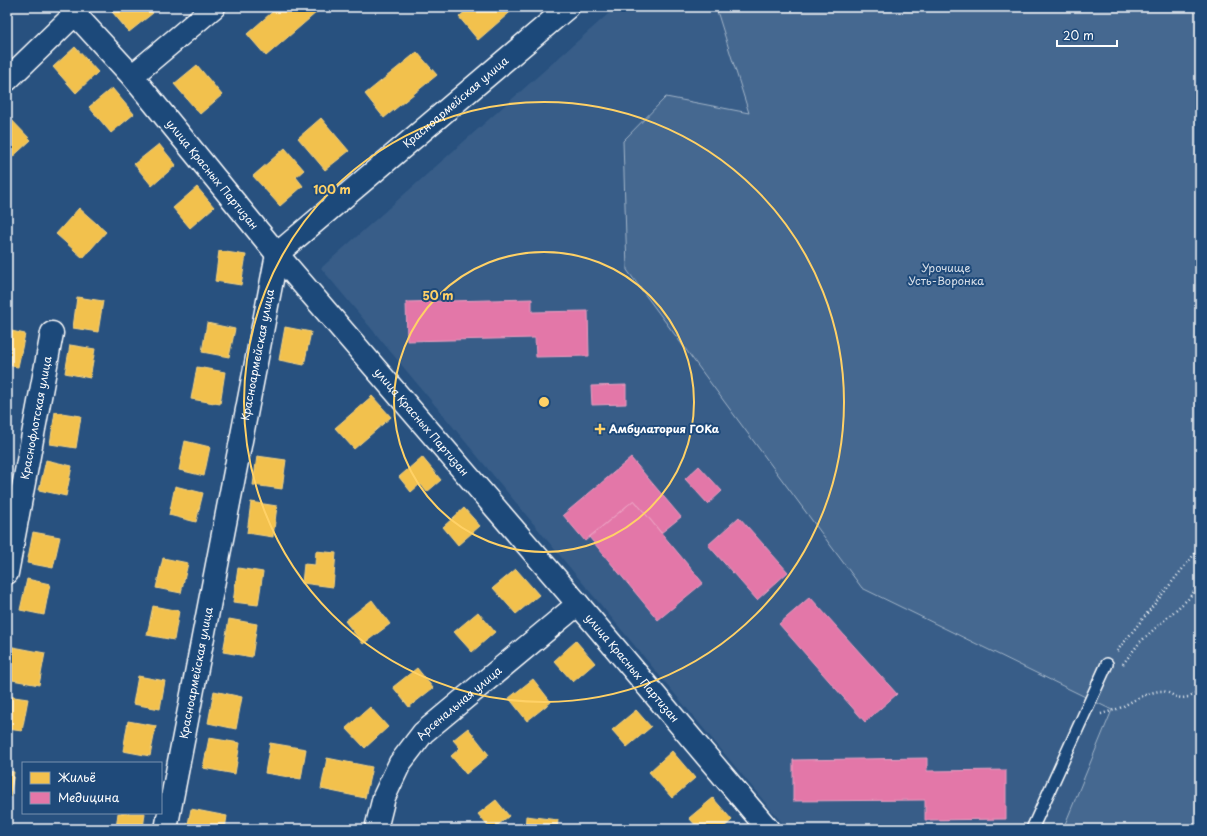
<svg xmlns="http://www.w3.org/2000/svg" width="1207" height="836" font-family="'Playpen Sans',sans-serif">
  <rect width="100%" height="100%" fill="#28517f"/>
  <filter id="ink" filterUnits="userSpaceOnUse"><feTurbulence type="fractalNoise" baseFrequency=".025" numOctaves="2"/><feDisplacementMap in="SourceGraphic" scale="8" xChannelSelector="R" yChannelSelector="G"/><feConvolveMatrix kernelMatrix="1 2 1 2 8 2 1 2 1" color-interpolation-filters="sRGB"/></filter>
  <g filter="url(#ink)">
    <path fill="#375d88" d="M616,7H714L717,11L750,114L666,97L862,588L1112,710L1063,829H787L321,268Z"/>
    <path fill="#446890" stroke="#a2b4c8" d="M714,7H1200V829H1063L1112,710L862,588L627,270L623,141L666,97L749,113L717,11Z"/>
    <path fill="#f2c14e" stroke="#f6d483" d="M108,7H148L153,13L129,32Z
      M278,7H313L317,12L266,56L247,34Z
      M470,7H516L478,40L459,17Z
      M75,47L98,72L76,93L53,67Z
      M417,52L437,75L384,118L365,94Z
      M197,65L222,95L200,114L174,84Z
      M112,88L134,114L111,133L89,107Z
      M7,115L31,140L7,162Z
      M321,118L349,151L325,170L298,138Z
      M159,144L176,165L152,186L134,164Z
      M285,148L304,170L296,177L303,186L280,206L253,176Z
      M197,187L214,207L190,228L173,208Z
      M79,208L106,232L83,258L56,234Z
      M219,251L246,255L241,285L215,281Z
      M77,297L103,301L98,332L73,328Z
      M207,323L235,329L229,357L202,352Z
      M285,327L311,332L304,365L279,360Z
      M7,330L25,334L18,367L7,365Z
      M70,345L95,349L90,378L65,373Z
      M197,367L225,372L220,404L191,399Z
      M372,396L391,417L354,449L335,428Z
      M55,412L81,416L76,448L50,444Z
      M185,441L210,447L204,476L179,470Z
      M257,456L286,460L282,489L253,485Z
      M422,457L441,480L427,492L420,484L411,492L399,477Z
      M46,460L72,466L66,496L39,490Z
      M175,486L203,493L196,522L169,515Z
      M251,502L277,506L273,537L247,533Z
      M464,508L480,526L458,545L443,527Z
      M33,532L60,537L53,568L27,563Z
      M316,551L336,553L333,587L302,583L304,564L315,565Z
      M163,558L188,563L181,593L156,588Z
      M238,568L263,572L258,605L233,602Z
      M516,569L539,595L516,614L493,588Z
      M27,579L50,584L44,615L20,610Z
      M372,600L390,624L363,644L345,621Z
      M153,606L179,611L174,640L147,635Z
      M478,612L495,632L472,652L454,632Z
      M229,619L257,624L252,657L223,652Z
      M576,641L595,663L573,682L554,661Z
      M8,646L45,653L39,685L7,679V653Z
      M417,668L433,688L409,707L393,687Z
      M138,676L165,681L160,709L133,704Z
      M533,679L551,702L527,721L509,698Z
      M214,691L242,697L236,729L208,723Z
      M7,696L28,699L22,731L7,729Z
      M370,707L388,727L365,748L346,728Z
      M636,710L651,727L627,747L612,730Z
      M128,721L156,726L150,756L123,751Z
      M468,728L489,755L466,774L451,756L460,748L453,740Z
      M209,738L240,743L235,774L203,768Z
      M270,743L306,749L301,779L265,773Z
      M672,751L695,778L672,798L649,772Z
      M327,758L372,767L365,798L321,789Z
      M7,771L14,772L9,804L7,803Z
      M713,798L732,820L722,829H699L689,818Z
      M496,800L509,816L493,829H490L478,814Z
      M191,809L227,816L225,829H187Z
      M118,813H145L143,829H116Z
      M526,816L558,820L557,829H525Z"/>
    <path fill="#e377a8" stroke="#eba0c2" d="M532,299V312L588,311L589,356L536,357L535,338L407,341L406,302Z
      M626,385V404L592,405L591,386Z
      M631,458L681,517L661,533L634,500L585,541L563,515Z
      M699,466L722,491L708,504L685,479Z
      M634,500L703,583L658,620L589,537Z
      M739,517L788,572L757,600L708,545Z
      M810,597L897,694L865,722L779,624Z
      M927,758V771L1006,770V819L925,820V800L793,801V760Z"/>
    <g fill="none" stroke-linecap="round" stroke-linejoin="round">
      <g stroke="#fff" stroke-width="14">
        <path id="service" d="M1032,829L1107,664"/>
      </g>
      <g stroke="#fff" stroke-width="25">
        <g id="minor">
          <path d="M132,76L214,7"/>
          <path id="s1" d="M7,80L75,14L132,76L277,254L578,604L768,829"/>
          <path id="s2" d="M7,573L52,333"/>
          <path id="s3" d="M166,829L277,254L568,7"/>
          <path id="s4" d="M376,829L384,797L400,763L423,733L578,604"/>
        </g>
      </g>
      <path stroke="#fff" stroke-width="2.5" stroke-dasharray="1 3" stroke-linecap="butt" d="M1117,651L1200,547
        M1123,664L1140,642L1188,599L1200,584
        M1101,714C1108,712 1115,710 1122,707C1132,701 1150,691 1162,691C1165,691 1168,693 1171,694C1182,701 1189,697 1200,692"/>
      <use href="#service" stroke="#1f4a7a" stroke-width="11"/>
      <use href="#minor" stroke="#1f4a7a" stroke-width="22"/>
    </g>
  </g>
  <g fill="none" stroke="#ffd166" stroke-width="2">
    <circle cx="544" cy="402" r="150"/>
    <circle cx="544" cy="402" r="300"/>
  </g>
  <path fill="#ffd166" stroke="#1f4a7a" stroke-width="1.5" d="M598 423h4v4h4v4h-4v4h-4v-4h-4v-4h4z"/>
  <g text-anchor="middle" stroke-width="4" stroke-linejoin="round" paint-order="stroke">
    <g font-size="11" fill="#fff" stroke="#1f4a7a">
      <text dy="4" stroke="none"><textPath href="#s3" startOffset="820">Красноармейская улица</textPath></text>
      <text dy="4" stroke="none"><textPath href="#s1" startOffset="306">улица Красных Партизан</textPath></text>
      <text dy="4" stroke="none"><textPath href="#s3" startOffset="483">Красноармейская улица</textPath></text>
      <text dy="4" stroke="none"><textPath href="#s2" startOffset="158">Краснофлотская улица</textPath></text>
      <text dy="4" stroke="none"><textPath href="#s1" startOffset="630">улица Красных Партизан</textPath></text>
      <text dy="4" stroke="none"><textPath href="#s1" startOffset="954">улица Красных Партизан</textPath></text>
      <text dy="4" stroke="none"><textPath href="#s3" startOffset="159">Красноармейская улица</textPath></text>
      <text dy="4" stroke="none"><textPath href="#s4" startOffset="155">Арсенальная улица</textPath></text>
    </g>
    <g font-size="11" fill="#dae1e9" stroke="#1f4a7a">
      <text x="946" y="272">Урочище<tspan x="946" dy="13">Усть-Воронка</tspan></text>
    </g>
    <g font-size="11" font-weight="bold" fill="#fff" stroke="#1f4a7a" text-anchor="start">
      <text x="609" y="433">Амбулатория ГОКа</text>
    </g>
  </g>
  <circle cx="544" cy="402" r="6" fill="#ffd166" stroke="#1f4a7a" stroke-width="2"/>
  <g font-size="12" text-anchor="middle" font-weight="bold" fill="#ffd166" stroke="#1f4a7a" stroke-width="4" stroke-linejoin="round" paint-order="stroke">
    <text x="332" y="194">100 m</text>
    <text x="438" y="300">50 m</text>
  </g>
  <rect width="1207" height="836" fill="none" stroke="#1f4a7a" stroke-width="24"/>
  <rect x="12" y="12" width="1183" height="812" fill="none" stroke="#fff" stroke-width="1.5" filter="url(#ink)"/>
  <rect x="22" y="762" width="140" height="52" fill="#1f4a7a" stroke="#7992af"/>
  <rect x="30" y="772" width="20" height="12" fill="#f2c14e" stroke="#7992af"/>
  <text x="58" y="782" font-size="12" fill="#ffffff">Жильё</text>
  <rect x="30" y="792" width="20" height="12" fill="#e377a8" stroke="#7992af"/>
  <text x="58" y="802" font-size="12" fill="#ffffff">Медицина</text>
  <path d="M1057 40v6h60v-6" fill="none" stroke="#ffffff" stroke-width="2"/>
  <text x="1063" y="40" font-size="12" fill="#ffffff" stroke="#1f4a7a" stroke-width="3" paint-order="stroke">20 m</text>
</svg>
